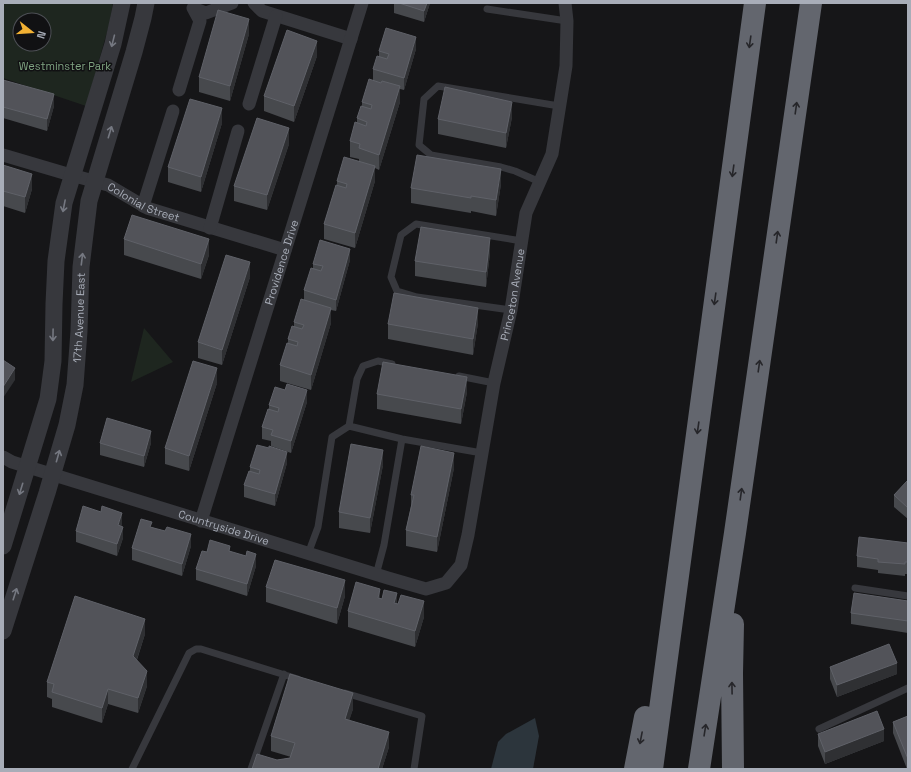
<svg xmlns="http://www.w3.org/2000/svg" width="911" height="772" font-family="'Space Grotesk',sans-serif">
  <rect width="100%" height="100%" fill="#161618"/>
  <path fill="#1e261f" fill-rule="evenodd" d="M3,3H113L109,25L86,106L3,78ZM20,20H44V44H20Z
    M144,328L173,362L131,382Z"/>
  <path fill="#2c353c" d="M535,718L539,736L533,769H491L498,742L506,734Z"/>
  <g fill="none" stroke-linecap="round" stroke-linejoin="round">
    <path stroke="#37383d" stroke-width="7" d="M487,9L567,21
      M540,182L515,171L501,167L431,155L419,145L424,99L438,86L559,106
      M511,310L417,297L397,291L391,277L401,235L416,224L522,241
      M459,376L494,383
      M349,426L357,379L363,366L378,361L392,364
      M308,554L318,527L332,437L349,426L402,439L482,453
      M376,575L384,545L402,439
      M855,588L908,596
      M345,693L422,716L414,769
      M819,729L908,688
      M132,769L189,653L196,649H201L298,679
      M251,769L284,674"/>
    <g stroke="#37383d" stroke-width="13">
      <path d="M254,3L262,11L351,39"/>
      <path d="M179,90L200,21L193,8L206,13L232,3"/>
      <path d="M249,104L276,16"/>
      <path id="s1" d="M3,155L64,173L108,185L147,208L285,250"/>
      <path d="M143,206L173,111"/>
      <path d="M210,228L238,131"/>
      <path id="s2" d="M3,457L12,462L388,578L426,589L446,583L461,565L468,535L494,383L511,310L526,213L552,154L566,66L567,21L565,3"/>
      <path id="s3" d="M201,521L362,3"/>
    </g>
    <g stroke="#37383d" stroke-width="17">
      <path d="M3,546L48,399L53,361L54,304L56,261L64,203L113,44L122,3"/>
      <path id="s4" d="M3,631L47,493L67,425L75,385L79,331L81,267L89,201L134,52L143,18L146,3"/>
    </g>
    <path stroke="#63666e" stroke-width="22" d="M635,769L645,717
      M652,769L755,3
      M699,769L735,533L811,3
      M733,769L732,673L733,624"/>
  </g>
  <path fill="#47494d" d="M394,3H430L424,22L394,13Z
    M249,34L230,101L199,92V77Z
    M416,49L404,90L400,89V102L379,170L375,168V181L355,248L324,239V224L337,185V181L359,161V159L350,157V141L357,123V118L362,106V102L373,81V69L379,56V51Z
    M317,56L294,122L264,111V96Z
    M3,80L54,106L47,131L3,118Z
    M512,117L506,148L438,134V119Z
    M222,123L201,192L168,182V167Z
    M289,144L267,210L234,201V186Z
    M3,165L32,189L25,213L3,206Z
    M501,184L496,216L471,211V213L411,203V188Z
    M124,239L209,255L201,279L124,255Z
    M490,253L486,287L415,276V261Z
    M350,260L336,311L331,310V323L311,390L280,381V365L288,343V339L294,327V322L304,300V290L313,268V264Z
    M250,277L222,365L198,358V342Z
    M478,323L473,355L388,339V324Z
    M217,383L189,471L165,464V448Z
    M467,392L461,424L377,409V394Z
    M307,402L291,453L271,446V441L262,439V427L269,409V405Z
    M100,443H151L144,467L100,455Z
    M287,463L275,506L244,497V485L250,472V467Z
    M383,465L370,533L339,528V512Z
    M454,468L437,552L406,546V530L411,506V495Z
    M908,482V519L894,507V495Z
    M122,524L121,526L123,538L117,556L76,542V531Z
    M152,527L191,546L182,576L132,560V548Z
    M908,543V574H905V576L878,573V570L857,567V556Z
    M230,551L256,566L247,596L196,580V569L207,552Z
    M266,587L345,596L337,624L266,602Z
    M380,598L397,604L424,617L415,647L348,627V611Z
    M908,601V633L851,624V613Z
    M145,634L137,660L147,686L138,713L108,704L102,723L52,707V699L47,697V682Z
    M830,667L897,674L837,697L830,679Z
    M353,709L349,720L389,747L382,769H252L277,760L290,758L291,757L271,751V736Z
    M908,716V769H907L893,733V722Z
    M818,734L884,741L825,764L818,746Z"/>
  <path fill="#2f3033" d="M427,3H430L424,22V11Z
    M249,19V34L230,101V86Z
    M416,37V49L404,90V78Z
    M317,41V56L294,122V106Z
    M400,86V102L379,170V155Z
    M54,94V106L47,131V119Z
    M512,102V117L506,148V133Z
    M222,108V123L201,192V177Z
    M289,128V144L267,210V195Z
    M375,166V181L355,248V233Z
    M501,169V184L496,216V200Z
    M32,174V189L25,213V197Z
    M490,238V253L486,287V272Z
    M209,239V255L201,279V264Z
    M350,249V260L336,311V300Z
    M250,262V277L222,365V350Z
    M331,308V323L311,390V375Z
    M478,308V323L473,355V339Z
    M15,368V380L3,398V387Z
    M217,368V383L189,471V456Z
    M467,377V392L461,424V409Z
    M307,390V402L291,453V441Z
    M151,431V443L144,467V456Z
    M383,450V465L370,533V518Z
    M287,452V463L275,506V494Z
    M454,453V468L437,552V537Z
    M122,513V524L118,537V525Z
    M123,527V538L117,556V544Z
    M191,534V546L182,576V564Z
    M256,554V566L247,596V584Z
    M345,580V596L337,624V608Z
    M380,589V604L378,598Z
    M397,593V609L394,603Z
    M424,601V617L415,647V631Z
    M145,619V634L133,671V656Z
    M897,663V674L837,697V685Z
    M147,671V686L138,713V698Z
    M108,689V704L102,723V708Z
    M353,693V709L345,734V719Z
    M884,729V741L825,764V752Z
    M389,732V747L382,769H378Z"/>
  <path fill="#525359" stroke="#5f6168" d="M399,3H427L424,11Z
    M218,10L249,19L230,86L199,77Z
    M386,28L416,37L404,78L373,69L377,56L387,59L389,54L379,51Z
    M287,30L317,41L294,106L264,96Z
    M369,79L381,83L382,81L400,86L379,155L359,148L360,144L350,141L355,122L366,126L367,122L357,118L361,106L371,109L372,105L362,102Z
    M3,80L54,94L47,119L3,107Z
    M445,87L512,102L506,133L438,119Z
    M190,99L222,108L201,177L168,167Z
    M257,118L289,128L267,195L234,186Z
    M417,155L501,169L496,200L471,196V198L411,188Z
    M344,157L375,166L355,233L324,224L336,185L346,188L347,184L337,181Z
    M3,165L32,174L25,197L3,191Z
    M132,215L209,239L201,264L124,239Z
    M421,227L490,238L486,272L415,261Z
    M320,240L350,249L336,300L304,290L311,268L321,271L323,266L313,264Z
    M226,255L250,262L222,350L198,342Z
    M394,293L478,308L473,339L388,324Z
    M301,299L331,308L311,375L280,365L287,343L297,346L298,342L288,339L292,326L302,329L304,325L294,322Z
    M3,360L15,368L3,387Z
    M193,361L217,368L189,456L165,448Z
    M383,362L467,377L461,409L377,394Z
    M287,384L307,390L291,441L271,435L273,430L262,427L268,409L278,412L279,408L269,405L275,387L285,390Z
    M107,418L151,431L144,456L100,443Z
    M351,444L383,450L370,518L339,512Z
    M257,445L269,448V446L287,452L275,494L244,485L249,471L259,474L260,470L250,467Z
    M421,446L454,453L437,537L406,530L414,495H411Z
    M907,481L908,482V508L894,495Z
    M83,506L101,512L102,506L122,513L118,525L123,527L117,544L76,531Z
    M141,519L152,522L150,527L165,531L167,527L191,534L182,564L132,548Z
    M859,537L908,543V562H905V564L878,562V559L857,556Z
    M210,540L230,546L229,551L246,556L247,551L256,554L247,584L196,569L202,551L207,552Z
    M275,560L345,580L337,608L266,587Z
    M356,582L380,589L378,598L382,599L384,590L397,593L394,603L398,604L401,595L424,601L415,631L348,611Z
    M854,593L908,601V621L851,613Z
    M75,596L145,619L133,656L147,671L138,698L108,689L102,708L52,692L54,684L47,682Z
    M889,644L897,663L837,685L830,667Z
    M290,674L353,693L345,719L389,732L378,769H252L257,754L277,760L290,758L295,743L271,736Z
    M877,711L884,729L825,752L818,734Z
    M908,716V759L893,722Z"/>
  <defs><path id="oneway-shaft" d="M-6 0H5M1.5-3L5.5 0L1.5 3" fill="none" stroke-width="1.6" stroke-linecap="round" stroke-linejoin="round"/></defs>
  <g stroke="#757881">
    <use href="#oneway-shaft" transform="translate(113 41) rotate(104)"/>
    <use href="#oneway-shaft" transform="translate(110 132) rotate(-73)"/>
    <use href="#oneway-shaft" transform="translate(64 206) rotate(101)"/>
    <use href="#oneway-shaft" transform="translate(82 259) rotate(-83)"/>
    <use href="#oneway-shaft" transform="translate(53 335) rotate(91)"/>
    <use href="#oneway-shaft" transform="translate(58 456) rotate(-74)"/>
    <use href="#oneway-shaft" transform="translate(21 489) rotate(107)"/>
    <use href="#oneway-shaft" transform="translate(15 594) rotate(-72)"/>
  </g>
  <g stroke="#26262a">
    <use href="#oneway-shaft" transform="translate(750 42) rotate(98)"/>
    <use href="#oneway-shaft" transform="translate(796 108) rotate(-82)"/>
    <use href="#oneway-shaft" transform="translate(733 171) rotate(98)"/>
    <use href="#oneway-shaft" transform="translate(777 237) rotate(-82)"/>
    <use href="#oneway-shaft" transform="translate(715 299) rotate(98)"/>
    <use href="#oneway-shaft" transform="translate(759 366) rotate(-82)"/>
    <use href="#oneway-shaft" transform="translate(698 428) rotate(98)"/>
    <use href="#oneway-shaft" transform="translate(741 494) rotate(-82)"/>
    <use href="#oneway-shaft" transform="translate(732 688) rotate(-91)"/>
    <use href="#oneway-shaft" transform="translate(705 730) rotate(-81)"/>
    <use href="#oneway-shaft" transform="translate(641 738) rotate(101)"/>
  </g>
  <g text-anchor="middle" stroke-width="3" stroke-linejoin="round" paint-order="stroke">
    <g font-size="11" fill="#7fa381" stroke="#111113">
      <text x="65" y="70">Westminster Park</text>
    </g>
    <g font-size="11" fill="#a8adb8" stroke="#111113">
      <text dy="4" stroke="none"><textPath href="#s1" startOffset="149">Colonial Street</textPath></text>
      <text dy="4" stroke="none"><textPath href="#s3" startOffset="271">Providence Drive</textPath></text>
      <text dy="4" stroke="none"><textPath href="#s2" startOffset="763">Princeton Avenue</textPath></text>
      <text dy="4" stroke="none"><textPath href="#s4" startOffset="324">17th Avenue East</textPath></text>
      <text dy="4" stroke="none"><textPath href="#s2" startOffset="232">Countryside Drive</textPath></text>
    </g>
  </g>
  <rect width="911" height="772" fill="none" stroke="#a8adb8" stroke-width="8"/>
  <g transform="translate(32 32) rotate(107)"><circle r="19" fill="#111113" stroke="#4d4f55"/>
  <path d="M0-3L7 15L0 10L-7 15Z" fill="#f2b134"/>
  <text y="-6" font-size="11" font-weight="bold" text-anchor="middle" fill="#a8adb8">N</text>
  </g>
</svg>
